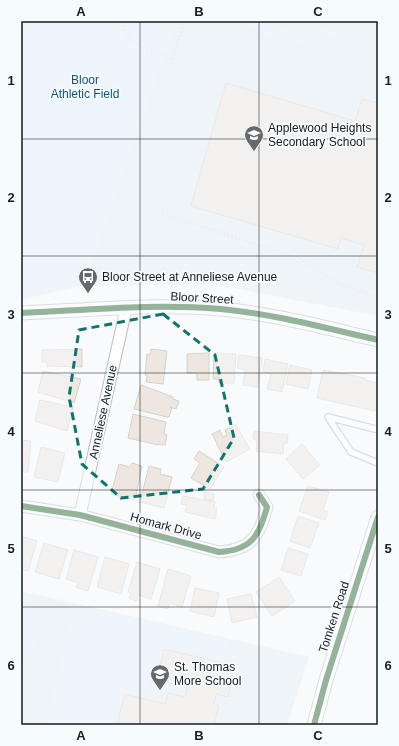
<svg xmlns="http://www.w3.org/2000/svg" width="399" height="746" font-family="Helvetica,sans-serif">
  <rect width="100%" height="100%" fill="#f8fafc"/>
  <path fill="#e5edf4" d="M176,21H378V316L213,284L83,285Z
    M21,591L309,657L287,725H21Z"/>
  <path fill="#e5f1fb" d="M21,21H176L83,285L21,300Z
    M244,21H264L289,31L314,32L337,25L343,21H361C357,25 351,28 345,31C314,48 271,47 244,21Z
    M21,603L42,611C41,634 38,650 21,667Z
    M73,605L228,640L225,659L164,644L156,674H150L144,695L123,691L113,725H46Z"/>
  <path fill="#ede7df" stroke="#d3d3d2" d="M226,83L355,121L362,99L378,103V273L357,267L364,245L341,238L338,249L191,206Z
    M82,349V367L47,366V362H42V350Z
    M151,349L167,351L163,384L146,382L147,376L145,375L147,354L150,355Z
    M209,353V380H197V373H187V354Z
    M214,353L236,354L234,383H219V379H213Z
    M239,355L262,358L258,387L243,385L245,370L237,368Z
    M265,359L288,364L282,392L267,389L271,374L263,372Z
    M290,365L312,370L308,389L286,384Z
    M323,370L365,378V380L378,383V397L375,411L317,398Z
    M43,371L81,379L74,403L38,392Z
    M141,385L173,397V399L179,401L176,409L170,407L172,408L169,417H167L134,409Z
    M40,400L73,407L67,431L35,421Z
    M133,414L166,422L164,434L167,435L165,445L159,444L158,445L128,438Z
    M236,425L250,449L226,462L212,434L220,430L223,437L227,435L225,430Z
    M254,431L288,435L287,443H284L283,454L256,451L257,440L253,439Z
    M21,440L31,441L28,472H21Z
    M302,444L320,465L303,479L286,459Z
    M41,447L65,453L58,482L34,477Z
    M199,451L224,467L210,489L191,478L200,463L194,459Z
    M132,463L142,466L135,500L111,494L119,464L130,467Z
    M149,466L161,469L160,474L172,477L164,508L140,502Z
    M308,486L329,492L323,510L328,512L325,520L299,511Z
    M205,492L214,494L213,501L204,499Z
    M183,496L215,502L214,508H217L215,519L185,512L187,505L181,504Z
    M298,516L319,523L310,548L290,541Z
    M21,536L37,541L28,571L21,569Z
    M44,543L68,550L59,579L35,572Z
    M288,548L308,554L301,576L281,570Z
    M74,550L98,557L88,591L76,587L78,583L66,579Z
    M105,557L129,564L121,594L97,587Z
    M137,562L160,569L151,599L138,595L137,601L129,598L131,593L128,592Z
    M168,569L191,576L182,607L170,603L168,609L158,606Z
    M279,577L295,601L272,616L256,592Z
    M195,588L219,593L214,617L190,611Z
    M251,594L257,617L232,623L227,599Z
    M164,649L235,666L228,697L216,694L214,704L219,705L214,725H117L125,694L165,704L168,693L185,697L187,687L157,680Z"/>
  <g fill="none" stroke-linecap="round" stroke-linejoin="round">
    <g stroke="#b9bcbe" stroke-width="8">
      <path id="service" d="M375,429L328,417L351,452L378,463"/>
    </g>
    <g stroke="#b9bcbe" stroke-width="13">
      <path id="minor" d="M21,506L80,515L219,552C251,550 259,537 267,507L259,495
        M80,515L126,309"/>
    </g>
    <g stroke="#b9bcbe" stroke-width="15">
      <path id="tertiary" d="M21,313C87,310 155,303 221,309C274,314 326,328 378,340
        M314,725L326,680L378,517"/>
    </g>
    <path stroke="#d4d5d6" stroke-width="2" stroke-dasharray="1 3" stroke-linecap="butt" d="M124,21V32L138,45L181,62
      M172,59L185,21
      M163,214L299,258L343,286L378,297"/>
    <use href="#service" stroke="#fefeff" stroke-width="5.5"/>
    <use href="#minor" stroke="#fefeff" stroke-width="11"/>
    <use href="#tertiary" stroke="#fefeff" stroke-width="13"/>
    <g stroke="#f6fbfe" stroke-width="8">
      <path id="cycleway" d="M21,313C87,310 155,303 221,309C274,314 326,328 378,340
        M21,506L80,515L219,552C251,550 259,537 267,507L259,495
        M314,725L326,680L378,517"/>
    </g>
    <use href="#cycleway" stroke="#1b5e20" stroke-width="6"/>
  </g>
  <path d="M0 0H399V746H0ZM163,314L215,355L234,438L203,489L121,498L82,464L69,397L79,330Z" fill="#f8fafc" fill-opacity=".55" fill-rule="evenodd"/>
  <path fill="none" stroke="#0f766e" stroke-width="3" stroke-dasharray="8 5" stroke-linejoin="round" d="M163,314L215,355L234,438L203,489L121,498L82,464L69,397L79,330Z"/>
  <path fill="none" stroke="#191d20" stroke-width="1" stroke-opacity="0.55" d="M140,21V725M259,21V725M21,139H378M21,256H378M21,373H378M21,490H378M21,607H378"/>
  <defs>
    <g id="school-pin" transform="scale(1)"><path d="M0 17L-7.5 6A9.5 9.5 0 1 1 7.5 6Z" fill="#676a6d" stroke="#f6fbfe"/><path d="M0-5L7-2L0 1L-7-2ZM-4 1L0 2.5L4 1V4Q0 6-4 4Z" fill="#fff"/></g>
    <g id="bus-pin" transform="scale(1)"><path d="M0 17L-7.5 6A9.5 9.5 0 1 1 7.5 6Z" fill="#676a6d" stroke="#f6fbfe"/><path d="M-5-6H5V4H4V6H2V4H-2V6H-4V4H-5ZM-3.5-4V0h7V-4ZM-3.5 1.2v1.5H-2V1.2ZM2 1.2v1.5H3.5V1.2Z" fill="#fff"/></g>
  </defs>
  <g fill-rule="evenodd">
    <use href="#school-pin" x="254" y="135"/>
    <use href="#bus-pin" x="88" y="277"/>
    <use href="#school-pin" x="160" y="674"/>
  </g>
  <g text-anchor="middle" stroke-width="3.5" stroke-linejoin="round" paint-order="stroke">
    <g font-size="12" fill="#14537a" stroke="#f6fbfe">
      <text x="85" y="84">Bloor<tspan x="85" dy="14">Athletic Field</tspan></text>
    </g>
    <g font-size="12" fill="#191d20" stroke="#f6fbfe" text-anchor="start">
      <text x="268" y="132">Applewood Heights<tspan x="268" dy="14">Secondary School</tspan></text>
      <text x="102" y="281">Bloor Street at Anneliese Avenue</text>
      <text x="174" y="671">St. Thomas<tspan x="174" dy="14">More School</tspan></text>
    </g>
    <g font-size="12" fill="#191d20" stroke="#f6fbfe">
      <text transform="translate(202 298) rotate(3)" y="4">Bloor Street</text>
      <text transform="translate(103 412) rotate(-78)" y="4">Anneliese Avenue</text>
      <text transform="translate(166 526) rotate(15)" y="4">Homark Drive</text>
      <text transform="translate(334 617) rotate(-72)" y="4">Tomken Road</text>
    </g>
  </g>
  <rect width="399" height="746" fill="none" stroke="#f6fbfe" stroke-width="44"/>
  <rect x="22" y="22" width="355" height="702" fill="none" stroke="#191d20" stroke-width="1.5"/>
  <g font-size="13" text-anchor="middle" font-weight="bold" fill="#191d20">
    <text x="81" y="16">A</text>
    <text x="199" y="16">B</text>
    <text x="318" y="16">C</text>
    <text x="11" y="85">1</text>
    <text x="388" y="85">1</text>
    <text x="11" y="202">2</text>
    <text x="388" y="202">2</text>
    <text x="11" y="319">3</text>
    <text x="388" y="319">3</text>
    <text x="11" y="436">4</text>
    <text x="388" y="436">4</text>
    <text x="11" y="553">5</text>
    <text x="388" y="553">5</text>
    <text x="11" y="670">6</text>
    <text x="388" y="670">6</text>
    <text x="81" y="740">A</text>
    <text x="199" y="740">B</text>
    <text x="318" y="740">C</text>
  </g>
</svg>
